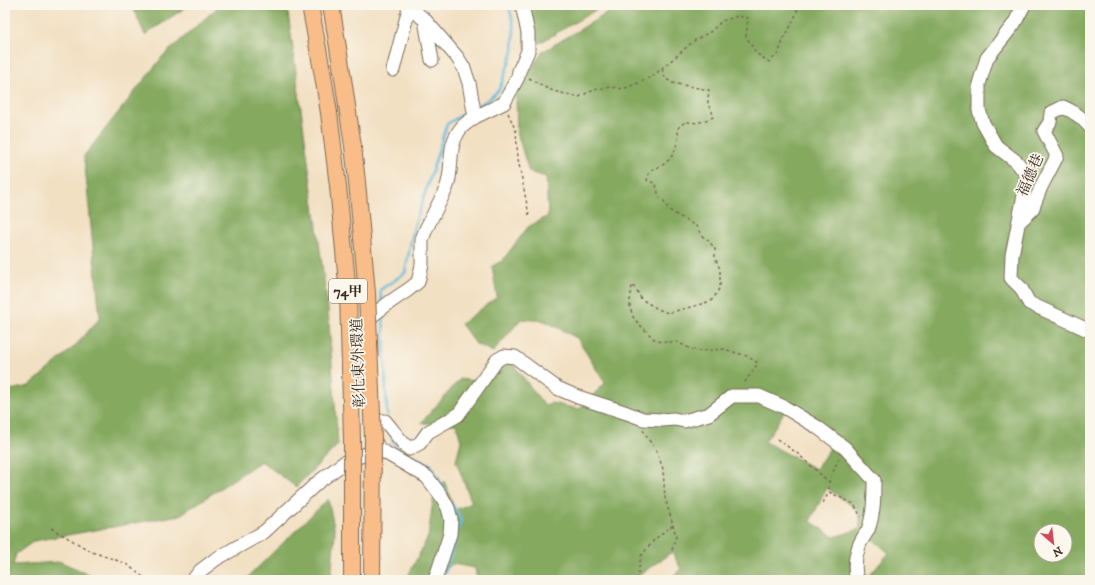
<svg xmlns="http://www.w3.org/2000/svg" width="1095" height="585" font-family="'IM FELL DW Pica','Noto Serif TC',serif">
  <rect width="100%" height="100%" fill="#fbf7ec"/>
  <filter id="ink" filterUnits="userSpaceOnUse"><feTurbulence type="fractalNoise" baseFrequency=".025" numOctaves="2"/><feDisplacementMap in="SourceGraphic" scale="8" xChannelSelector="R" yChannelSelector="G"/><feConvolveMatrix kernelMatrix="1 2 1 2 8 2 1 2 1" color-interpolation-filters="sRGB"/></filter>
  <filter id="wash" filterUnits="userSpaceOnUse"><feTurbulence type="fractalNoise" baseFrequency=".012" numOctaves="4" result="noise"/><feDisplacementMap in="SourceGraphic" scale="16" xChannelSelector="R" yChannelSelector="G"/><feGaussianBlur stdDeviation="0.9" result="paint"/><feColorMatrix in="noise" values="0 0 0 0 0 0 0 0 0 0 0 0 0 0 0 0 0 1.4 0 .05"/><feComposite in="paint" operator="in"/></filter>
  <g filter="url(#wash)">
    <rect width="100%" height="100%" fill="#f2e0c3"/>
    <path fill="#84a95e" stroke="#606a3e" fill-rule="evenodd" d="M132,5H189L145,35Z
      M220,5H287L328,309L338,445L296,487L261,461L180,515L34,541L16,554L13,565L61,562L103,580H5V391L29,386L75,346L100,318L84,156L163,56Z
      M522,5H604L526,51Z
      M621,5H1090V580H668L681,569L672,552L632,580H477L475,568L452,564L436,580H408L409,574L428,537L434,494L444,481L455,510L472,503L456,461L461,441L456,424L421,423L460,379L475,381L506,355L545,406L551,403L579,409L605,383L577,338L545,321L521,319L493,352L476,344L461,324L497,297L492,266L502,261L528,227L548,216L546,177L529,172L517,132L516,94L542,52ZM787,408L832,445L816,469L765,442ZM827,488L860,512V529L834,537L810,521ZM1041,531H1065V555H1041ZM870,537L889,553L869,576L850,560Z
      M328,499L335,532L331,580H245Z"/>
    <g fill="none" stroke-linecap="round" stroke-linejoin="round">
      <path stroke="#60b9dd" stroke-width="2.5" d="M478,106L490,98L499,90L513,52L514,28L509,5
        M382,303L380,290L405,273L413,231L447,124L470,110
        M383,314L387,417
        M392,439L394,445L400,449
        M407,454L431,465L447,493
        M443,580L461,520L452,503"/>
    </g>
  </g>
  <g filter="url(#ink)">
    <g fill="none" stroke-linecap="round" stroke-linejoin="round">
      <g stroke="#7b6a58" stroke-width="15">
        <path id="minor" d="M1024,5L1014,24L987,58L979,84V110L983,123L996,146L1017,162L1026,174L1025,190L1012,255L1011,278L1021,288L1029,303L1090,331
          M425,20L432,60
          M393,70L409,8
          M475,117L504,103L518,77L519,71L528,51V33L522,5
          M1018,223L1032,210L1041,187L1057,156L1044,131L1050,122L1051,113L1063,107C1075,112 1081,117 1090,127
          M366,327L367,323L373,315L390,302L408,290L418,282L422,265V239L426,229L446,189C455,167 445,147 462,127C466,123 471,120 475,117L469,83L464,68L457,57L425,20L407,5
          M376,421H385C393,430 400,441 409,449L420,443L428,432L458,415L497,360L504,356L515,357L557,388L578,397L627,413L643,419L662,420L674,419L684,421L709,414L732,396H759L784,407L817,427L845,448L874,480C874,497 874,514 868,530C865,535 861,540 859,546C855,557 854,569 857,580
          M372,435L379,449L427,477L442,497L448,508L451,519L450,534L435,580
          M193,580L200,571L216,559L264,532L317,483L345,462L379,449"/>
      </g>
      <path stroke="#7b6a58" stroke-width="1.5" stroke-dasharray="3 3" stroke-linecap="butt" d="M662,69L665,78L672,83L709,90L708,99V105L712,110L713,117C709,119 704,121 700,122C690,125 688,117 678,128C679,140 676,156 664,164C655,171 650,165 647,180L652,182L656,185L659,197L664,201L668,209L675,214L696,226L702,236L708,240L715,249V258L720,269V287L715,296L711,301L698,305L668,313L658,309L641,299L636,289L632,285L630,301V308L634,319L654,339L661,342H677L691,349L699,351L724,349L747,356L753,360L758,363L743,385
        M529,78L548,89L557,92L579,97L587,93L597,89L611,87L623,89L636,84L653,76L695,40L710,32L722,21L738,16L748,18L746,36L756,53L769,62L778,54L784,38L794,20L799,5
        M508,113L516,131L518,159L529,215
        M777,439L798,454L828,481
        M839,458L829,481V492L854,504L861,517
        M823,503L829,492
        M51,528L92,552L125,563L147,580
        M672,550L676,536L673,525
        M637,580L641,556L655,539L673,525L665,498L663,469L656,449L648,439L643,430"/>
      <use href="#minor" stroke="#fff" stroke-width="13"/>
      <g stroke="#7b6a58" stroke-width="18" stroke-linecap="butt">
        <path id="major-bridge" d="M310,5L323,76L329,113L338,186L348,294L352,439V580
          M331,5L342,72L353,146L357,182L367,293L373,439L372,580"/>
      </g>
      <use href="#major-bridge" stroke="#f8bd88" stroke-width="16"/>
    </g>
  </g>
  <g text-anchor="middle" stroke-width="3.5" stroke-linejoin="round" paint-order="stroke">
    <rect fill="#fbf7ec" stroke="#75685c" stroke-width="1" x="329" y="279" width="38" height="24" rx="3"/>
    <g font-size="14" font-weight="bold" fill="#3b2a1e">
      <text x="348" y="296">74甲</text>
    </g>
    <g font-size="15" fill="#3b2a1e" stroke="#fbf7ec">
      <text transform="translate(1030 175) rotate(-66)" y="5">福德巷</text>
      <text transform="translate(358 363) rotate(-92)" y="5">彰化東外環道</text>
    </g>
  </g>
  <rect width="1095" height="585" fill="none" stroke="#fbf7ec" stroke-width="20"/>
  <g transform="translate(1053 543) rotate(152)"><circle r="19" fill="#fbf7ec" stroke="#aea59a"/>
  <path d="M0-3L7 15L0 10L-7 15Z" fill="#d1495b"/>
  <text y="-6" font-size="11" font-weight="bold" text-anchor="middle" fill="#3b2a1e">N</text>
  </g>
</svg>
